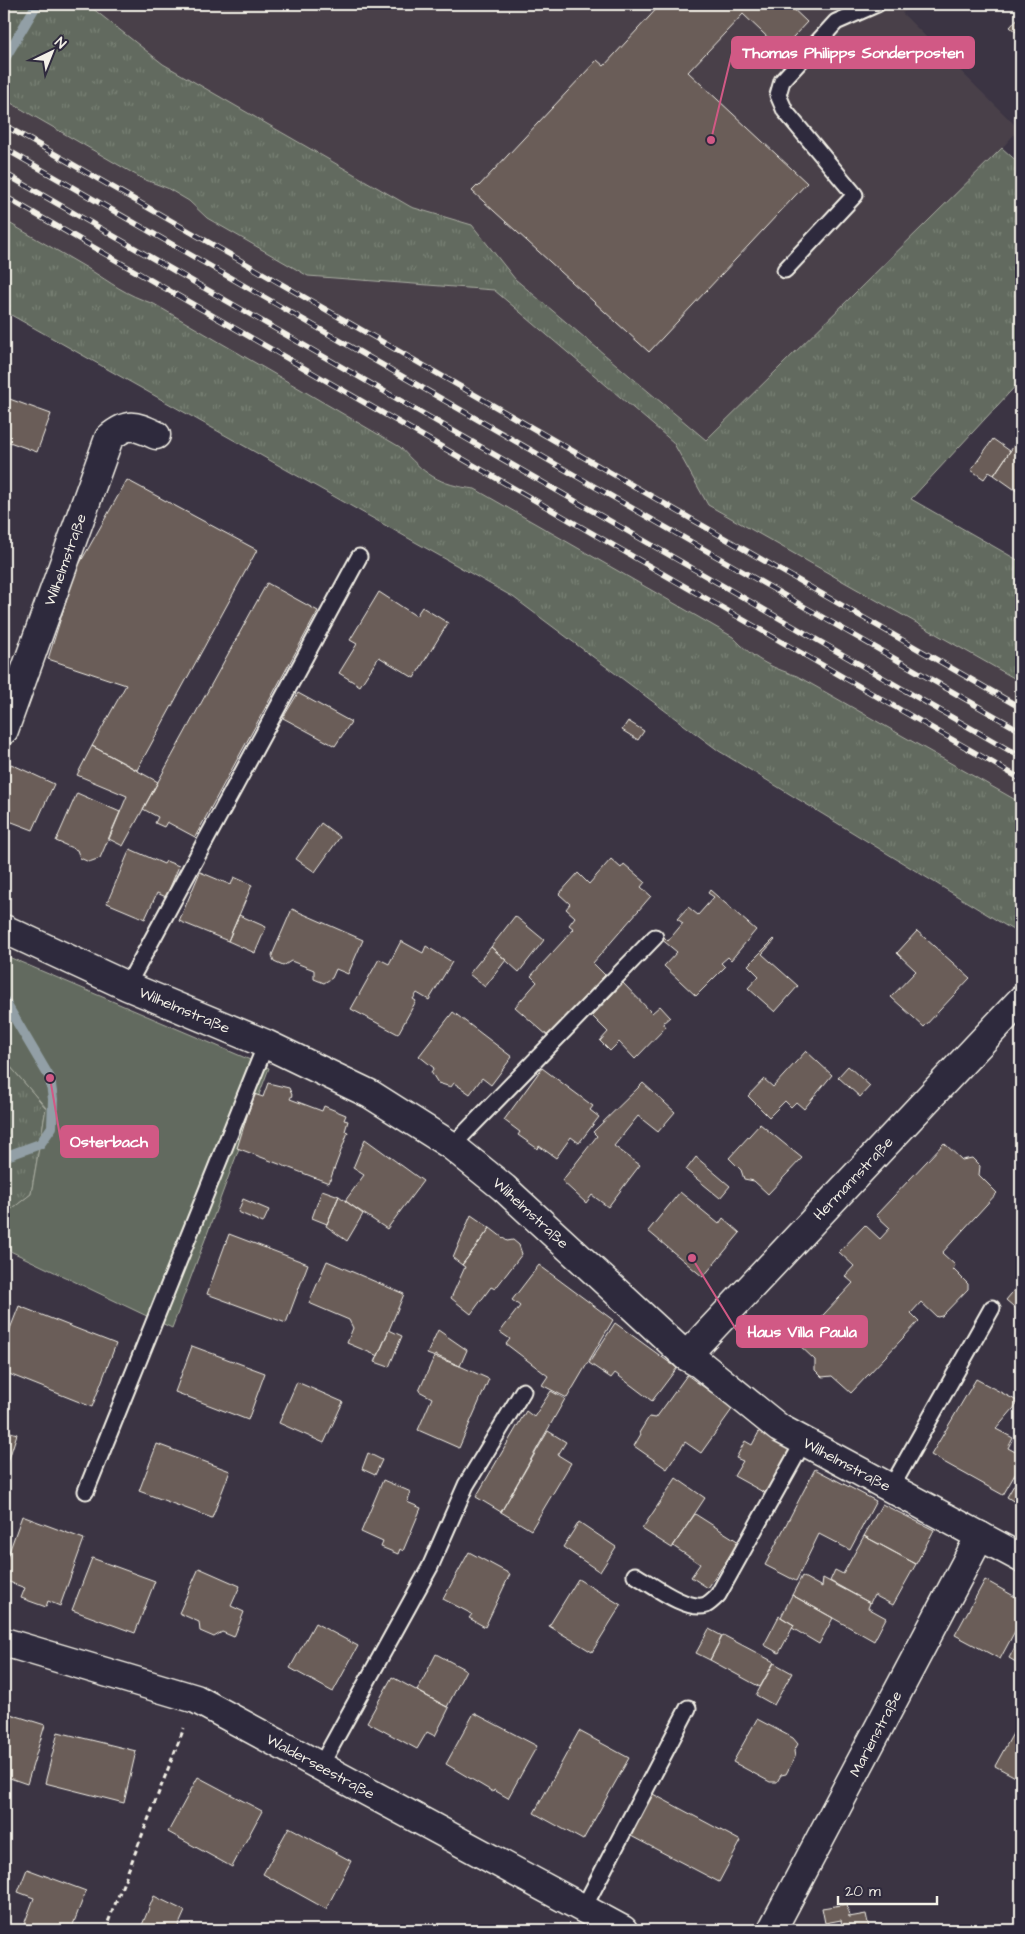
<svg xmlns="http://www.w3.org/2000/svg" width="1025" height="1934" font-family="'Architects Daughter',sans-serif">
  <defs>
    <pattern id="grass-tufts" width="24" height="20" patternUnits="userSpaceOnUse" patternTransform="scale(1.25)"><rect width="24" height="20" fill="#626b5e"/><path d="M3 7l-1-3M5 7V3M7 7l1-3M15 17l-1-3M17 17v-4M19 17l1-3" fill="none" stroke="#798175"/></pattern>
  </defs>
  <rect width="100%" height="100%" fill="#3b3443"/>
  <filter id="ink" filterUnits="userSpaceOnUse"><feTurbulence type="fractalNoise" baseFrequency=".02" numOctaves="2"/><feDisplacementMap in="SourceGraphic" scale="10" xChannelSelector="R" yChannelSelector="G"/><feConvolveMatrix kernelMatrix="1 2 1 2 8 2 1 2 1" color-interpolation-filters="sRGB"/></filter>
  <g filter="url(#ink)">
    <path fill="#49404a" d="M87,4H924L902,13L1019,129L1002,148L706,440L515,279L471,225L411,207L163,64Z
      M4,99L143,179L167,188L189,201L207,218L308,276L494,290L673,442L709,505L1021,682V803L797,676L772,668L750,655L733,637L475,489L450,486L418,467L400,447L154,304L131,297L109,284L89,270L4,220Z"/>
    <path fill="url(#grass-tufts)" stroke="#abaea3" d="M4,4H87L163,64L411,207L472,225L515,279L706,440L1002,148L1021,165V380L911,499L1021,562V682L708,505L673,442L494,290L308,276L207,218L189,201L167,188L143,179L4,99Z
      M4,220C31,236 60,252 87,268C113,284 124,294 154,304L400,447C424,474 439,485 475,489L733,637C755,660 768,666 797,676L1021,803V935L719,751L513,597L4,311Z
      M4,1059L46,1108L31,1194L4,1215Z"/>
    <path fill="#626b5e" stroke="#abaea3" d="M4,955L269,1068L172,1328L4,1248V1215L31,1194L46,1108L4,1059Z"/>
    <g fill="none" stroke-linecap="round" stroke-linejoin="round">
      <path stroke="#929fa6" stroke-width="10" d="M4,60L37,4
        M4,1000L50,1078L53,1099L52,1127L40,1144L4,1157"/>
    </g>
    <path fill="#6a5d59" stroke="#f4f1e8" d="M661,4H788L807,22L781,50L743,14L688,72L807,183L649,352L472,191L477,186L478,187L597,60L604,66Z
      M1021,15V36L1010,27Z
      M4,397L51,414L37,452L4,440Z
      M1019,438L1021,439V494L994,475Z
      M993,439L1010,451L994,475L989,472L984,479L971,470Z
      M127,480L257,550L137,770L92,746L126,685L48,659L76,570Z
      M267,583L318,611L195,837L167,822L164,827L155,823L158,817L143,809Z
      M379,592L416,616L422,607L448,623L414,678L379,657L360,686L339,673L357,644L350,640Z
      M298,693L351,722L335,746L283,718Z
      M628,721L644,731L638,740L622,730Z
      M92,746L158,782L123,846L109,839L127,796L77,775Z
      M11,764L54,784L33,830L12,822L4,824V780Z
      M77,793L120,812L100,858L89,862L80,858L77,850L56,841Z
      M321,823L340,837L315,872L296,859Z
      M130,849L164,864L166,861L179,866L166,897L157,893L145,919L107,903Z
      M611,859L621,868L624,864L645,882L641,887L651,896L593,963L605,975L540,1045L548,1036L515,1007L537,982L531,976L574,929L569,925L575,917L566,909L570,904L559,894L578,873L589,884Z
      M200,872L231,885L234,877L252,885L228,941L179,921Z
      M710,890L756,930L731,960L728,957L721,963L725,967L696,996L664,966L677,952L660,938L662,935L668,941L683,923L677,919L688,907L698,915L714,897L708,893Z
      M292,909L363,940L348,974L336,969L332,978L324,983L314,979V970L291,961L283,966L274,962L272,955Z
      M239,915L266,927L255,953L228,941Z
      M515,916L544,940L519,972L491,947Z
      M917,931L970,978L924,1027L891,997L916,971L897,953Z
      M774,939L775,940L762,954L798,986L775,1012L748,988L759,976L748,965Z
      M401,941L423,953L426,946L452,962L429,1000L417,993L413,999L416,1001L398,1034L351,1009L379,959L389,964Z
      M491,947L506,960L485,987L469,974Z
      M623,983L652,1013L660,1006L670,1017L663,1023L666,1027L635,1059L619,1042L610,1051L600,1041L608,1032L592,1016Z
      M453,1012L512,1057L491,1085L482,1078L470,1094L454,1083L451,1087L438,1083L431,1072L434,1068L419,1056Z
      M806,1051L832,1075L804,1109L796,1102L791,1107L785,1101L769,1117L748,1096L764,1079L773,1087Z
      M848,1066L870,1086L860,1097L838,1077Z
      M542,1068L593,1106L590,1110L599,1117L579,1143L571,1137L556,1158L539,1146L538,1149L518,1135L520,1132L504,1120Z
      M268,1083L289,1088L292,1095L290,1099L322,1111L324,1106L346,1115L344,1120L348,1121L345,1131L348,1132L329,1183L237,1148L254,1094L263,1097Z
      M643,1083L675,1112L658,1132L638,1116L614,1146L640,1165L608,1207L592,1195L586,1203L562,1181L597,1136L593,1132Z
      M760,1124L802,1158L768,1194L754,1181L744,1179L741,1170L729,1158Z
      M365,1139L423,1181L387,1229L345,1201L364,1175L353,1168Z
      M944,1143L962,1160L972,1158L980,1166L979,1175L997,1193L942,1253L955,1265L953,1269L968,1284V1289L942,1316L937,1317L921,1302L911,1313L919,1321L851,1393L832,1376L822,1377L815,1370V1360L797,1343L853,1283L845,1276L854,1266L839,1252L865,1225L880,1239L890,1228L876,1215Z
      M696,1157L730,1186L720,1198L686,1170Z
      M322,1190L339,1196L327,1224L312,1218Z
      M680,1192L719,1224L723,1218L740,1233L703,1277L648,1231Z
      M339,1196L363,1214L347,1241L326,1226Z
      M243,1199L269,1210L263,1223L238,1212Z
      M471,1215L490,1228L462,1265L453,1258Z
      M490,1228L507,1241L513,1240L519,1245L522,1254L495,1289L491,1287L471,1314L451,1298L465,1267L462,1265Z
      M229,1234L308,1264L286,1323L207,1294Z
      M327,1261L404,1294L378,1356L347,1343L353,1328L349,1320L309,1303Z
      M539,1265L613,1320L567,1398L542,1385L548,1376L506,1344L510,1339L500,1332L520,1306L512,1300Z
      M1021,1282V1313L1006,1300Z
      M19,1306L116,1344L92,1407L4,1372V1344Z
      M615,1323L677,1368L652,1401L615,1373L611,1378L589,1363Z
      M389,1330L402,1336L389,1367L375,1362Z
      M438,1330L467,1350L460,1366L427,1354Z
      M192,1346L265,1373L248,1420L175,1392Z
      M435,1355L489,1379L459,1448L418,1430L432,1398L419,1391Z
      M687,1375L733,1408L701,1453L685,1442L667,1469L634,1446L641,1434L639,1433L649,1417L656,1418Z
      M976,1379L1019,1402L996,1429L1013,1438L1008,1448L1021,1455V1464L1003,1495L931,1455Z
      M297,1382L343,1402L324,1443L279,1423Z
      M551,1391L565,1399L501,1512L476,1497L526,1411L534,1417Z
      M761,1428L792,1445L765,1493L734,1476L743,1461L736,1458L745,1441L752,1445Z
      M4,1430L17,1434L4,1474Z
      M548,1431L566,1442L558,1455L571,1463L531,1530L501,1512Z
      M157,1444L230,1471L212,1518L139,1491Z
      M368,1453L382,1460L375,1475L362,1469Z
      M815,1469L876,1501L850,1550L819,1534L796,1581L765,1565Z
      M1021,1473V1506L1007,1497Z
      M676,1478L705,1498L672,1548L642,1529Z
      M383,1480L411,1492L407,1502L421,1508L403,1551L400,1549L398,1554L381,1547L383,1542L361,1532Z
      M882,1504L934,1530L916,1564L864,1536Z
      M695,1514L739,1542L708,1588L691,1577L700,1564L673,1546Z
      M22,1516L84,1539L60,1606L48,1601L46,1607L21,1598L25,1588L4,1580V1566Z
      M579,1522L616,1547L600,1572L563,1547Z
      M864,1536L916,1564L893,1605L874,1595L870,1603L830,1581L835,1570L843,1574Z
      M469,1552L510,1574L485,1627L469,1618L472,1614L443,1599Z
      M92,1558L155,1581L135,1633L72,1610Z
      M199,1568L240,1586L231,1606L244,1612L234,1637L222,1632L214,1637L200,1631L199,1622L179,1613Z
      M802,1576L822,1587L823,1578L870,1603L868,1608L886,1618L874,1641L792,1595Z
      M578,1579L621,1605L592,1652L549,1626Z
      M985,1580L1021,1600V1620L1000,1659L955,1635Z
      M792,1595L833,1618L819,1644L792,1628L794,1625L781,1617Z
      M779,1616L794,1625L779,1653L764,1645Z
      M315,1623L358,1646L333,1692L290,1668Z
      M709,1629L722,1636L710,1660L696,1653Z
      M723,1635L774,1662L760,1687L710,1660Z
      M1021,1636V1665L1009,1658Z
      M436,1654L466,1670L447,1707L417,1691Z
      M774,1663L792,1673L774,1705L756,1695Z
      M392,1677L449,1708L435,1736L427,1732L417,1749L367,1722Z
      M4,1712L45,1725L27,1784L4,1776Z
      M474,1713L537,1746L508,1798L494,1790L493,1792L446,1764Z
      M757,1719L793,1738L798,1744L794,1751L795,1757L786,1774L781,1775L777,1782H770L733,1762Z
      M1021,1719V1780L995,1766Z
      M579,1731L629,1758L583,1840L534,1813Z
      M58,1732L136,1751L124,1803L45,1783Z
      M198,1777L262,1811L232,1867L168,1832Z
      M651,1793L741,1841L719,1882L629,1835Z
      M289,1827L351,1861L326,1909L263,1874Z
      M27,1869L86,1891L71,1930H22L34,1898L18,1892Z
      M154,1896L185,1911L177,1929L179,1930H140Z
      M847,1904L849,1917L866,1914L869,1928L882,1926L883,1930H843L841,1920L825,1923L822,1908Z"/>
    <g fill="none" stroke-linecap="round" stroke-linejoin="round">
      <g stroke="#f4f1e8" stroke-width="19">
        <path id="service" d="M785,270L855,195L785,111L778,95L782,81L836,22L877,4
          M127,986L359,557
          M452,1146L655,937
          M891,1488L992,1308
          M86,1491L266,1044
          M635,1575C651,1584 687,1612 706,1605C710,1603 715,1598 718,1595L804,1441
          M321,1765L430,1567L466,1485L523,1391
          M583,1909L688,1708"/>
      </g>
      <g stroke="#f4f1e8" stroke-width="31">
        <g id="minor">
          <path id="s1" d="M4,730L109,438C128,422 134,425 156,435"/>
          <path id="s2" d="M4,929L127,986L266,1044L370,1094L452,1146L504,1188L686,1356L700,1364L779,1428L1021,1558"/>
          <path id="s3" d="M686,1356L1021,1000"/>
          <path id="s4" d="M4,1642L196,1699L623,1930"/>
          <path id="s5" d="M772,1930L980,1536"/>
        </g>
      </g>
      <path stroke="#f4f1e8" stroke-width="3" stroke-dasharray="5 4" stroke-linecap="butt" d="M105,1930L184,1728"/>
      <use href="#service" stroke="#2f2a3d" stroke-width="15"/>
      <use href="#minor" stroke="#2f2a3d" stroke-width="28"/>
      <g stroke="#f4f1e8" stroke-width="5.5">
        <path id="rail" d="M4,125L1021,708
          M4,148L1021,731
          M4,173L1021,757
          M4,196L1021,779"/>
      </g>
      <use href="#rail" stroke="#2f2a3d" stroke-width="4" stroke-dasharray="11" stroke-linecap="butt"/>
    </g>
  </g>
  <g text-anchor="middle" stroke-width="4.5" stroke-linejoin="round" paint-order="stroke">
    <g font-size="15" fill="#f4f1e8" stroke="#2f2a3d">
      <text dy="5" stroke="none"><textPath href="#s1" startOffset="181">Wilhelmstraße</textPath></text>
      <text dy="5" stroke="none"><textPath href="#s2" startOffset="198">Wilhelmstraße</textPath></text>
      <text dy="5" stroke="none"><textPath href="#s3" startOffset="244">Hermannstraße</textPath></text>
      <text dy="5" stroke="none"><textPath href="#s2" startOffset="602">Wilhelmstraße</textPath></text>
      <text dy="5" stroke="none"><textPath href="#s2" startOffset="1008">Wilhelmstraße</textPath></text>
      <text dy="5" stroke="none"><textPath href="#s5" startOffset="222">Marienstraße</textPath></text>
      <text dy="5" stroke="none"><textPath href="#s4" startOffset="342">Walderseestraße</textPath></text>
    </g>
  </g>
  <path fill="none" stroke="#d15985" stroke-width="2" d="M711 140L732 53M50 1078L61 1142M692 1258L737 1331"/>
  <g fill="#d15985" stroke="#2f2a3d" stroke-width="2">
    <circle cx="711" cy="140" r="5"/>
    <circle cx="50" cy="1078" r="5"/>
    <circle cx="692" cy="1258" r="5"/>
  </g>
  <g fill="#d15985" stroke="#d15985" stroke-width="2">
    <rect x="732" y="37" width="242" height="31" rx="5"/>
    <rect x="61" y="1126" width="97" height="31" rx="5"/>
    <rect x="737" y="1316" width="130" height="31" rx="5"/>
  </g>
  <g font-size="16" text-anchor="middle" font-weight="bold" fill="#fff">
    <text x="853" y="58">Thomas Philipps Sonderposten</text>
    <text x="109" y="1147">Osterbach</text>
    <text x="802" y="1337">Haus Villa Paula</text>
  </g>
  <rect width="1025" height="1934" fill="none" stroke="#2f2a3d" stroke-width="20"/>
  <rect x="10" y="10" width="1005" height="1914" fill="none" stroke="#f4f1e8" stroke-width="2" filter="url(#ink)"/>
  <g transform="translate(52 52) rotate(43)" stroke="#2f2a3d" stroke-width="4" paint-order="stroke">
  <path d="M0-4L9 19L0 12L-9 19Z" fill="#f4f1e8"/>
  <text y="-8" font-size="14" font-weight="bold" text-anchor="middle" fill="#f4f1e8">N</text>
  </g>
  <path d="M838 1896v8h99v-8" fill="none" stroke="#f4f1e8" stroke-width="2.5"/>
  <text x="845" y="1896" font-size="15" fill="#f4f1e8" stroke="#2f2a3d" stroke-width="4" paint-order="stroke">20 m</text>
</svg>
